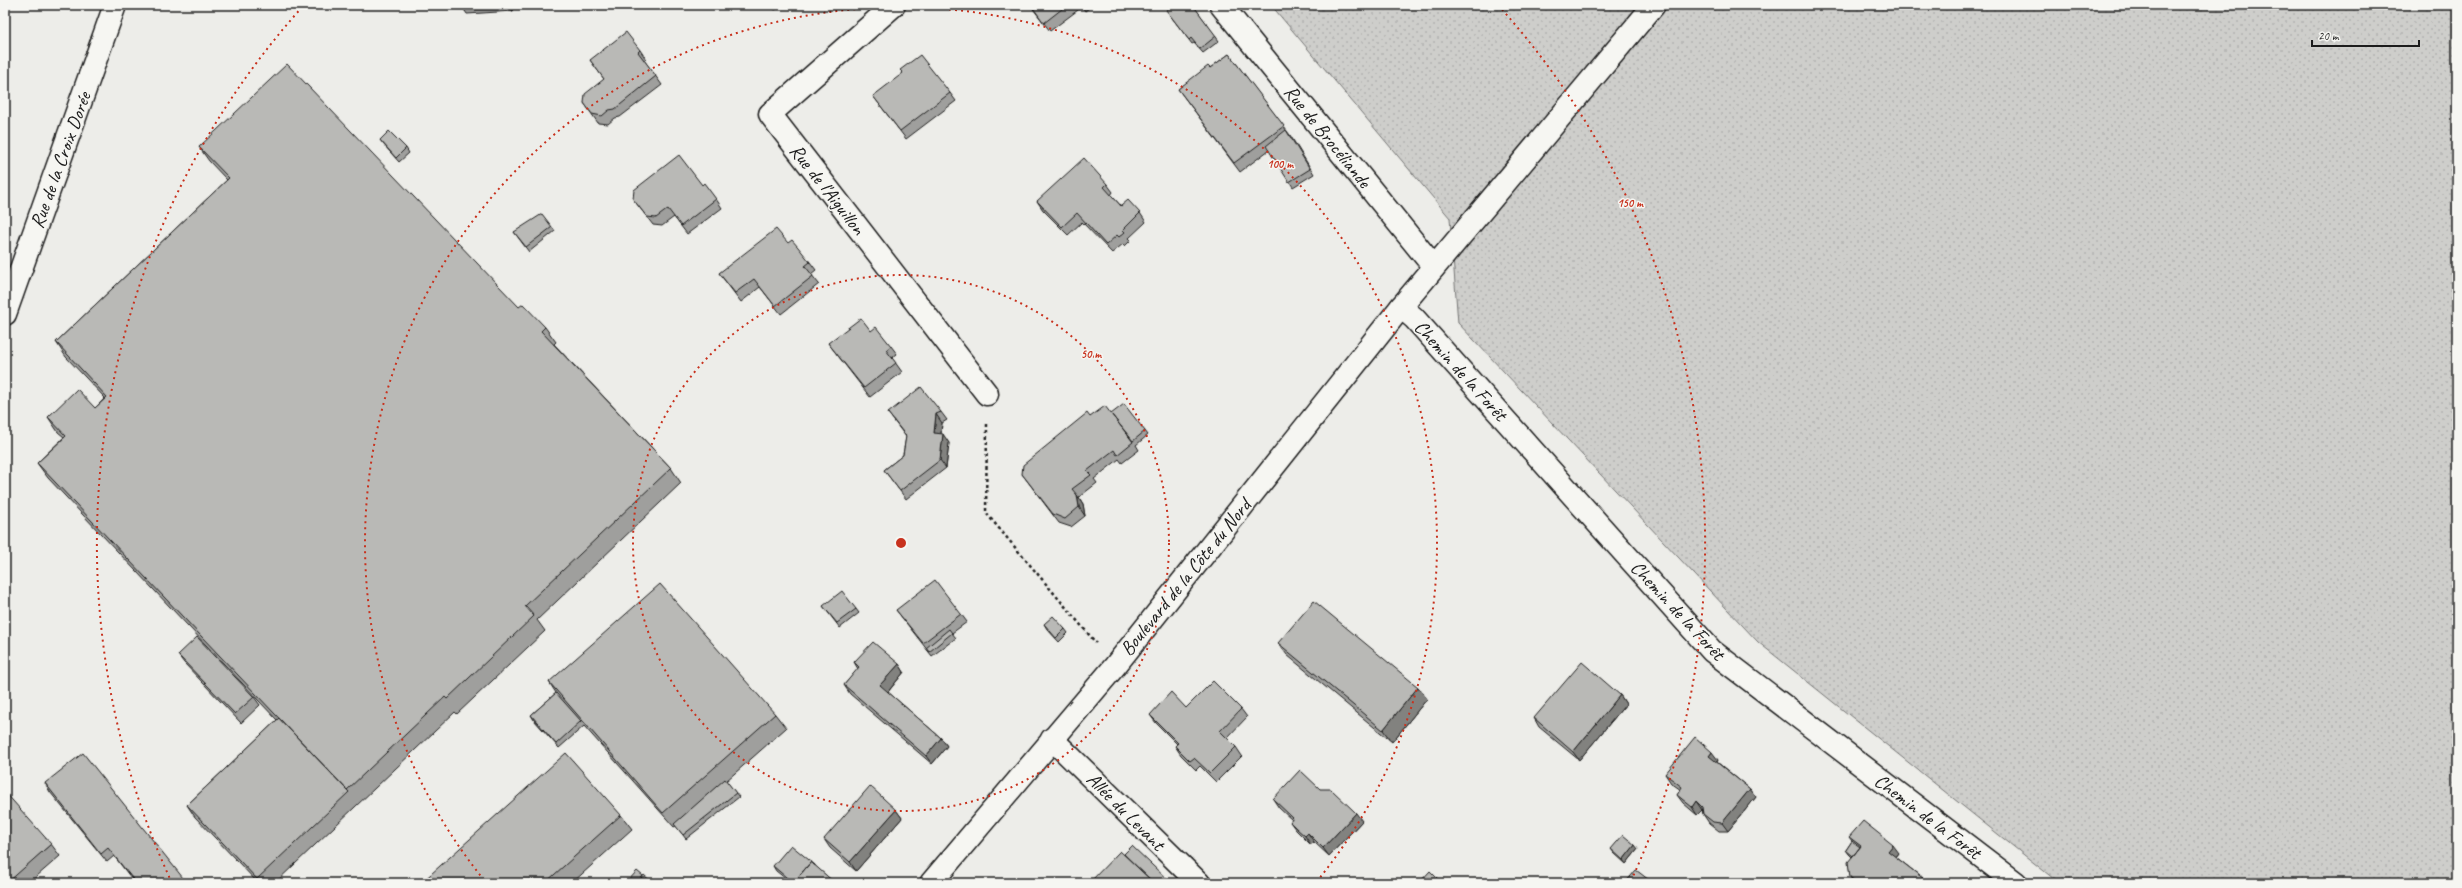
<svg xmlns="http://www.w3.org/2000/svg" width="2462" height="888" font-family="Caveat,sans-serif">
  <defs>
    <pattern id="grass-dots" width="8" height="8" patternUnits="userSpaceOnUse"><rect width="8" height="8" fill="#cececb"/><path d="M2 2h.1M6 6h.1" fill="none" stroke="#b0b0ae" stroke-width="1.8" stroke-linecap="round"/></pattern>
  </defs>
  <rect width="100%" height="100%" fill="#edede9"/>
  <filter id="ink" filterUnits="userSpaceOnUse"><feTurbulence type="fractalNoise" baseFrequency=".025" numOctaves="2"/><feDisplacementMap in="SourceGraphic" scale="8" xChannelSelector="R" yChannelSelector="G"/><feConvolveMatrix kernelMatrix="1 2 1 2 8 2 1 2 1" color-interpolation-filters="sRGB"/></filter>
  <g filter="url(#ink)">
    <path fill="url(#grass-dots)" stroke="#757574" d="M1271,5H2457V883H2059L1758,642L1458,323L1450,218Z"/>
    <g fill="none" stroke-linecap="round" stroke-linejoin="round">
      <g stroke="#1c1c1c" stroke-width="25">
        <path id="minor" d="M894,5L770,114L987,394
          M1221,5L1434,267
          M1401,307L1414,318L1712,651L2016,883
          M5,314L115,5
          M1052,739L1199,883"/>
      </g>
      <g stroke="#1c1c1c" stroke-width="25">
        <path id="major" d="M931,883L1115,666L1401,307L1654,5"/>
      </g>
      <path stroke="#1c1c1c" stroke-width="2.5" stroke-dasharray="3 3" stroke-linecap="butt" d="M987,424L986,513L1096,643"/>
      <use href="#minor" stroke="#f6f6f2" stroke-width="22"/>
      <use href="#major" stroke="#f6f6f2" stroke-width="22"/>
    </g>
    <path fill="#9f9f9d" stroke="#1c1c1c" d="M461,5H513V11L467,14Z
      M771,5H781L775,10Z
      M1030,5H1093L1085,11L1082,7L1050,31Z
      M1193,5L1219,41L1203,53L1194,43L1192,44L1169,14Z
      M640,50L646,59L644,60L662,85L620,117L615,118L608,124L598,123L584,103L604,79L590,60Z
      M1229,54L1290,135L1314,174L1293,187L1269,150L1240,172L1178,89L1210,68Z
      M950,93L956,101L906,139L873,96Z
      M380,140L406,148L409,153L399,162L383,144Z
      M199,147L519,307L545,327L556,342L554,344L671,468L681,483L537,620L545,631L457,714L455,712L275,883H258L195,817L187,805L277,720L48,478L37,463L64,437L58,432L48,417L95,408L105,398L66,357L56,342L227,180L209,161Z
      M1107,184L1113,192L1111,195L1121,206L1140,213L1146,222L1129,238L1131,240L1125,246L1123,244L1112,253L1082,222L1068,235L1043,210L1037,201Z
      M702,185L716,199L722,208L687,234L674,217L662,226L653,225L633,199Z
      M552,227L555,231L529,252L514,232Z
      M788,243L810,262L816,270L811,274L819,284L781,314L760,287L741,302L719,273Z
      M871,331L891,346L897,354L892,358L902,372L870,397L828,343Z
      M941,412L947,420L942,423L941,434L949,443L946,468L906,499L884,470L903,455L906,437L888,413Z
      M1111,414L1145,431L1148,435L1136,445L1139,450L1122,463L1119,459L1094,479L1097,483L1079,497L1083,504L1085,516L1071,527L1059,523L1022,474L1090,417Z
      M823,606L856,609L859,613L840,628Z
      M896,610L961,614L967,622L952,633L956,638L932,656Z
      M1044,624L1065,629L1068,633L1059,642L1047,629Z
      M1278,643L1418,687L1427,699L1392,742L1287,655Z
      M178,655L254,697L260,705L241,723L184,663Z
      M854,662L899,664L904,672L888,692L941,738L947,746L932,764L850,694L844,685L858,669Z
      M549,682L775,714L786,728L726,781L739,797L686,839L676,826L674,827L584,726L559,748L534,720L531,715L556,693Z
      M1620,695L1626,704L1579,760L1539,727L1534,718Z
      M1186,708L1241,709L1247,717L1227,738L1236,747L1242,756L1216,782L1200,766L1196,770L1181,755L1175,746L1177,744L1156,723L1150,715Z
      M1718,760L1717,762L1750,789L1756,797L1728,831H1719L1709,823L1703,814L1702,810L1697,815L1683,803L1677,795L1681,790L1671,783L1665,774Z
      M45,783L187,883H135L114,856L107,862L50,792Z
      M1320,789L1362,821L1329,856L1314,842L1311,845L1296,830L1290,822L1292,820L1279,808L1273,799Z
      M896,810L902,818L856,871L830,848L824,839Z
      M621,815L632,829L572,883H421Z
      M1849,837L1899,853L1896,857L1929,883H1854L1850,877L1852,857L1849,854L1846,850L1852,841Z
      M51,844L60,856L29,883H5Z
      M1611,849H1638L1626,864L1614,853Z
      M815,865L816,867L835,883H791L776,871L773,866Z"/>
    <path fill="#82827f" stroke="#1c1c1c" d="M509,5H513V11Z
      M936,414L942,423L940,442L934,433Z
      M943,434L949,443L946,468L940,460Z
      M1077,495L1083,504L1085,516L1079,507Z
      M899,664L904,672L886,694L880,685Z
      M1418,687L1427,699L1392,742L1383,730Z
      M1620,695L1626,704L1579,760L1573,752Z
      M941,738L947,746L932,764L926,756Z
      M1712,752L1718,760L1715,764L1709,756Z
      M1750,789L1756,797L1728,831L1722,823Z
      M1696,801L1702,810L1697,815L1692,807Z
      M896,810L902,818L856,871L850,862Z
      M1356,813L1362,821L1329,856L1323,848Z
      M1308,833L1314,842L1311,845L1305,836Z
      M1635,845L1638,849L1626,864L1623,860Z
      M1893,845L1899,853L1894,859L1888,851Z"/>
    <path fill="#b9b9b6" stroke="#1c1c1c" d="M1031,5H1067L1044,23Z
      M1173,5H1193L1216,36L1200,49L1191,38L1189,40L1166,10Z
      M626,32L640,50L638,52L656,76L615,109L609,110L602,116L592,114L584,103L585,94L604,79L590,60Z
      M1229,54L1284,126L1234,163L1178,89L1208,66L1210,68Z
      M920,55L950,93L900,131L873,96L903,73L900,70Z
      M287,64L519,307L523,304L545,327L541,331L671,468L525,606L534,616L447,699L445,697L347,790L37,463L66,436L48,417L77,389L95,408L107,397L56,342L229,178L199,147Z
      M1286,130L1310,169L1289,182L1266,146Z
      M389,131L406,148L396,158L380,140Z
      M679,155L702,185L704,183L716,199L681,226L668,209L656,218L647,217L633,199L634,190Z
      M1084,158L1107,184L1104,187L1121,206L1128,200L1140,213L1123,230L1125,232L1119,237L1117,235L1106,245L1077,213L1062,227L1037,201Z
      M542,214L552,227L526,247L514,232Z
      M776,229L788,243L792,240L798,247L810,262L805,266L813,276L775,306L754,279L735,293L719,273Z
      M861,318L871,331L876,327L891,346L886,350L896,363L864,388L828,343Z
      M921,387L941,412L936,414L934,433L943,434L940,460L900,491L884,470L903,455L906,436L888,413Z
      M1124,404L1145,431L1133,441L1111,414Z
      M1105,406L1133,442L1117,455L1114,450L1087,471L1091,475L1072,489L1077,495L1079,507L1065,519L1053,514L1022,474L1023,465L1087,413L1090,417Z
      M935,580L961,614L923,643L896,610Z
      M660,584L775,714L663,813L549,682Z
      M842,591L856,609L837,623L823,606Z
      M1314,601L1418,687L1383,730L1278,643Z
      M1053,616L1065,629L1056,638L1044,624Z
      M949,629L952,633L929,652L926,648Z
      M197,637L254,697L235,714L178,655Z
      M873,642L899,664L880,685L941,738L926,756L844,685L859,667L854,662Z
      M1582,662L1620,695L1573,752L1534,718Z
      M1213,681L1241,709L1220,731L1236,747L1210,773L1194,758L1190,761L1175,746L1178,743L1150,715L1171,692L1186,708Z
      M556,693L581,721L556,744L531,715Z
      M279,718L349,792L257,879L187,805Z
      M1695,737L1712,752L1709,756L1750,789L1722,823L1713,822L1703,814L1702,807L1696,801L1692,807L1677,795L1682,787L1665,774Z
      M83,753L187,883H136L108,848L101,854L45,783Z
      M566,753L621,815L545,883H421Z
      M1300,770L1320,789H1331L1356,813L1323,848L1308,833L1305,836L1296,828L1290,822L1293,818L1273,799Z
      M725,779L736,793L683,835L674,824Z
      M870,786L896,810L850,862L824,839Z
      M5,792L51,844L7,883H5Z
      M1863,821L1893,845L1888,851L1929,883H1857L1850,877L1848,862L1861,846L1849,837Z
      M1623,835L1635,845L1623,860L1611,849Z
      M1852,841L1860,847L1853,856L1846,850Z
      M791,845L815,865H814L811,862L793,883L773,866Z
      M1132,846L1171,883H1154L1124,854Z
      M1120,851L1154,883H1089Z
      M811,862L835,883H793Z
      M1636,870L1653,883H1625Z
      M637,871L643,876L637,883H626Z
      M1430,871L1442,883H1419Z
      M644,875L653,883H637Z"/>
  </g>
  <g fill="none" stroke="#c8321e" stroke-width="2" stroke-dasharray="2 4">
    <circle cx="901" cy="543" r="268"/>
    <path d="M484 880A536 536 0 1 1 1318 880"/>
    <path d="M172 883A804 804 0 0 1 304 5M1498 5A804 804 0 0 1 1630 883"/>
  </g>
  <g text-anchor="middle" stroke-width="3" stroke-linejoin="round" paint-order="stroke">
    <g font-size="20" fill="#1c1c1c" stroke="#f6f6f2">
      <text transform="translate(1328 136) rotate(51)" y="7">Rue de Brocéliande</text>
      <text transform="translate(60 160) rotate(-70)" y="7">Rue de la Croix Dorée</text>
      <text transform="translate(828 189) rotate(52)" y="7">Rue de l'Aiguillon</text>
      <text transform="translate(1461 370) rotate(48)" y="7">Chemin de la Forêt</text>
      <text transform="translate(1185 577) rotate(-51)" y="7">Boulevard de la Côte du Nord</text>
      <text transform="translate(1678 610) rotate(47)" y="7">Chemin de la Forêt</text>
      <text transform="translate(1126 811) rotate(45)" y="7">Allée du Levant</text>
      <text transform="translate(1928 816) rotate(37)" y="7">Chemin de la Forêt</text>
    </g>
  </g>
  <circle cx="901" cy="543" r="6" fill="#c8321e" stroke="#f6f6f2" stroke-width="2"/>
  <g font-size="12" text-anchor="middle" font-weight="bold" fill="#c8321e" stroke="#f6f6f2" stroke-width="3" stroke-linejoin="round" paint-order="stroke">
    <text x="1280" y="168">100 m</text>
    <text x="1630" y="207">150 m</text>
    <text x="1091" y="358">50 m</text>
  </g>
  <rect width="2462" height="888" fill="none" stroke="#f6f6f2" stroke-width="20"/>
  <rect x="10" y="10" width="2442" height="868" fill="none" stroke="#1c1c1c" stroke-width="1.5" filter="url(#ink)"/>
  <path d="M2312 40v6h107v-6" fill="none" stroke="#1c1c1c" stroke-width="2"/>
  <text x="2318" y="40" font-size="12" fill="#1c1c1c" stroke="#f6f6f2" stroke-width="3" paint-order="stroke">20 m</text>
</svg>
